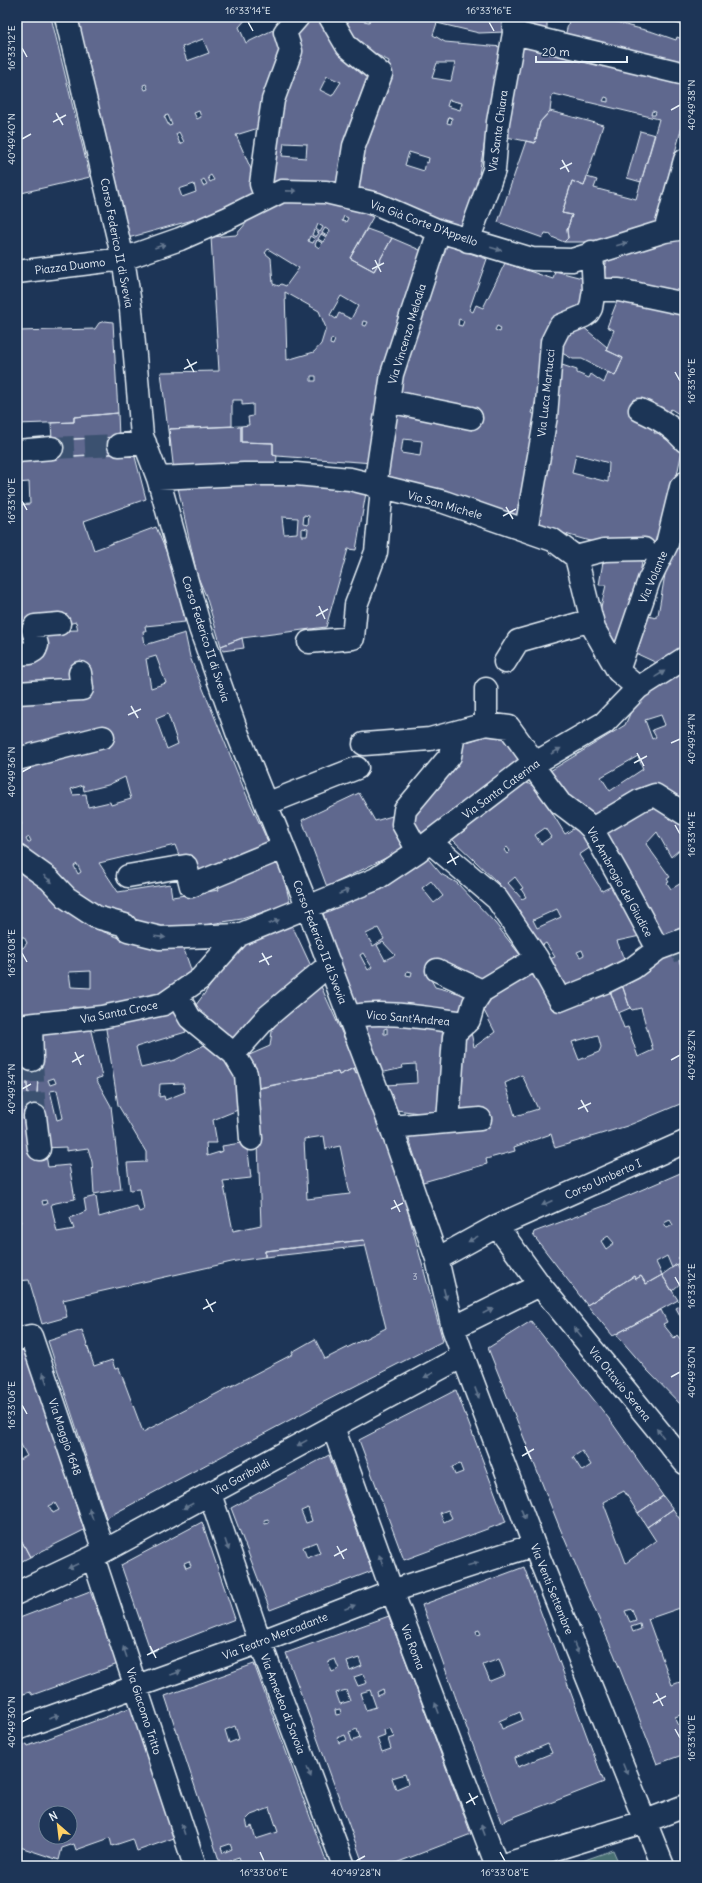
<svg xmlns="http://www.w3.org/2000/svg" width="702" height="1883" font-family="Delius,sans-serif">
  <rect width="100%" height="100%" fill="#1d3557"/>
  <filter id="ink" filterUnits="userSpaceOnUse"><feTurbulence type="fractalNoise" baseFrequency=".025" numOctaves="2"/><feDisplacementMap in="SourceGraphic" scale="8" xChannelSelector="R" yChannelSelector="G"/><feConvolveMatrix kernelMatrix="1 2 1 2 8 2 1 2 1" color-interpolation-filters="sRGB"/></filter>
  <g filter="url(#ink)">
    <path fill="#486f73" stroke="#98b0b6" d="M613,1850L620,1866H568Z"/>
    <path fill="#5e678e" stroke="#e8f1f8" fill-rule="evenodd" d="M17,17H51L90,177L17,194V108L20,106L17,101Z
      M75,17H248L239,27L246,43L277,28L287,52L273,96L261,105L265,126L236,135L254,176L258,193L218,213L128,238L118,201H121L116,179H112ZM203,39L209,53L187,61L182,47ZM146,84L148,89L145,90L143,85ZM199,111L201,117L197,119L194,113ZM168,115L172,125L169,126L164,116ZM179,132L184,142L180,144L176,134ZM211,175L214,180L210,182L208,177ZM204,179L207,184L203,186L201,181ZM194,184L196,192L182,197L179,189Z
      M308,17H320L374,76L341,186L267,181L276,101L302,49L291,38ZM327,76L341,82L332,96L320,90ZM284,143L307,144L306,158L282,156Z
      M371,17H507L505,32L479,33L437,23L433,35L445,42L502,47L479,174L486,175L465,231L352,188L387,76L389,61L361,47L342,32L351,18L369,22ZM437,63H455L451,81L432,78ZM449,100L462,103L460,110L447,106ZM449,117L452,118L451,124L447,123ZM409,152L429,158L428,163L426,162L424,171L405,165Z
      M521,17H547V31L522,26Z
      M570,17H612L611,20L629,26L653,32L676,40L677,37L685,40V67L565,36Z
      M659,17H685V26Z
      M519,42L685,81V116L655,225L590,242H564L568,238L567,230L572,215L562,213L572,181L584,186L587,177L597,180L594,188L636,199L659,119L554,94L552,95L550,111L540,122L535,143L502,136ZM605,97L608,98V102L603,101ZM652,111L656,112L655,115H651Z
      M550,111L603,125L584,186L572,181L562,213L572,215L567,230L568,238L564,242L552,237L551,234L545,233L543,238L498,222L526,141L535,143L540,122Z
      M640,131L655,135L641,182L627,178Z
      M685,190V212L678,211Z
      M328,199L373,217L350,258L374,271L392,238L427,253L391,340L373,463L277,456L273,455V443L241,442V426L249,425L248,417L253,416V404L242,405V400H232V426L169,429L170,447L161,372L219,371L211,237L236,235L258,209L276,201ZM344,216L348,218L346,222L342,221ZM318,224L323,227L320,232L316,229ZM325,228L330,231L327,236L322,233ZM314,230L319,233L316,237L312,235ZM321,234L326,237L323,242L318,239ZM310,236L315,239L313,243L308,241ZM317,240L322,243L319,248L315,245ZM268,249L299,268L286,286L281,284L279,286L273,284L271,258L265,253ZM285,292L319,311L326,328L321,344L314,352L287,360ZM341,296L358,306L351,319L339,313L336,319L330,315ZM363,321L368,322L366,326L362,325ZM331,339L335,340L333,345L330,344ZM311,376H316V381H311Z
      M367,229L392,238L374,271L350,258Z
      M685,237V295L602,284L607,258L655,242Z
      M441,243L487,259L469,310L473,312L476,305L483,308L505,263L553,279L555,271L586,279L581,300H584L579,313L569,310L552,322L539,397H537L532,413L541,418L520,522L385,477L395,410L472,430L478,410L398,392ZM459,319L464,321L462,326L458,325ZM497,326L501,328L500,332L495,330ZM403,439L422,441L420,456L401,453Z
      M620,294L685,313V418L671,409L666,416L657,409L638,399L633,418L657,423L654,433H660L683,446L663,543L607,546L534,525L556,363L577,370V373L589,378L591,374L604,383L608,372L615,376L623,358L606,350L614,330L607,327ZM576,454L609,463L608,482L572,473Z
      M105,321L113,322L118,413L74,417V422L17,424V331L95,329L99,323Z
      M582,326L607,347L606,350L623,358L615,376L582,359H573L562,353L563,330Z
      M118,413L119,437L52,440L51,423L74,422V417Z
      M241,426V442L273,443V455L277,456L276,466L174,472L169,429Z
      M119,437L120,453L53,457L52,440Z
      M134,453L146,499L84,521L94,550L156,527L176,575L185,622L145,626L146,631H143L145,645L185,633L190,657L246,794L270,846L216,870L198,875L192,856L181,860L175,845L99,863L118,892L170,884L172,897L219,890L216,883L279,858L290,903L242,919L191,927L154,926L92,910L79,900L44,866L17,845V825L19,827L22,824L18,819L17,820V769L113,740L110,731L100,727L64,740L17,750V700L68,698L89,695L86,668L74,669L76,684L17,688V658L44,657L42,631L78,630L76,622L64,625L65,616L26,621L27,645L17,646V505L30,504L29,482L17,483V459ZM156,656L166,683L151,688L146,659ZM168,714L178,744L167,749L156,719ZM125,777L131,799L111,805L110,802L88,807L86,794L73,795L71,789L83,785L84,791L108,785ZM29,837L31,841L28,843L26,839ZM77,864L81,872L78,874L74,866Z
      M300,479L366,493L356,550L348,549L326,627L242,638L221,646L206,596L197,575L177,483ZM304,515L309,516L308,525L303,524ZM282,517L298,518L297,533L284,534ZM302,528L308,529L307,536H302Z
      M682,518L685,520V646L659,664L631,651L644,615L656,618V615H658L669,551Z
      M643,554L635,610L617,648L603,632L600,611L606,585H599L604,556Z
      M242,638L244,648L223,651L221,646Z
      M685,671V806L655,788L595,816L570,800L550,771L625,725L637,698ZM661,715L665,725L652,730L656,737L652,739L645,720ZM638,756L643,769L610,791L601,777Z
      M486,736L505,738L521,761L418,838L412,820L430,794L458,761L464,743Z
      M527,783L537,788L565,834L581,824L594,845L579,855L602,891L616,884L640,936L617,941L625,962L565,992L544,961L555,957L546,943L538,948L499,884L452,839L520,784ZM545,828L551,837L541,844L535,835ZM507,847L510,851L507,854L504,850ZM515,877L523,888L521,889L526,897L522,899L508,883ZM557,909L561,917L537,928L533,920ZM582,950L584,955L580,957L577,952Z
      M359,793L375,821L392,816L406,848L327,887L302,820Z
      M653,800L685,823V856L679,850L671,857L657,832L646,844L670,877L667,879L669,882L667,883L671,889L685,881V934L665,936L656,928L601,833Z
      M425,855L441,874L457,883L495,923L524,960L480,984L441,959L429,976L435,987L458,993V988L474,991L463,1019L360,1010L351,997L323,913L384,883ZM431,881L443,896L434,903L422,888ZM378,928L384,939L373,946L366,934ZM383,942L395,955L385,960L377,945ZM363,953L372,967L368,970L360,955ZM407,971L412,972L411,976L406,975Z
      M17,866L58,899L77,918L99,930L125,940L182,944L193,975L156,997L93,1008L72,1007L73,1013L17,1017V947L23,948L27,943L24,937H17ZM91,971V988L71,987L69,972Z
      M290,921L311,966L231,1045L193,1009L230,959L250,937Z
      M685,942V970L683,971L674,947Z
      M674,947L685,974V1102L627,1126L555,1148L551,1134L514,1147L515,1151L486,1159L487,1164L423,1182L407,1133L454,1118L461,1031L471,1032L474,1047L495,1032L480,1003L535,964L549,994L609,988L624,1028L628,1027L638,1057L653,1050L641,1008L632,1010L630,1008L621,982ZM598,1035L601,1047L599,1052L579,1060L572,1042ZM522,1075L538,1109L515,1116L505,1083Z
      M621,982L630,1008L618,1013L609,988Z
      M320,984L359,1071L356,1073L354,1068L339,1075L338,1072L258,1088L247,1056L270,1046L273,1024Z
      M173,1008L186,1032L136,1047L141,1068L175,1060L214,1040L231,1060L245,1107L213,1120L217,1143H206L207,1156L223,1151L222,1146L247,1142L251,1178L223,1181L233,1231L261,1225L256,1089L338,1072L339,1075L354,1068L356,1073L359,1071L389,1142L443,1341L316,1406L106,1518L48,1341L82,1330L94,1366L112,1360L115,1369L119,1368L143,1432L293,1354L292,1352L315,1339L325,1359L386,1328L364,1240L265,1251V1257L236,1261L63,1300L67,1317L42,1324L29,1280L17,1281V1228L21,1221H17V1095H19L20,1084H17V1037L28,1036L27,1085L31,1117L23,1118L25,1126L32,1125L46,1155L48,1167L69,1165L75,1199L51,1204L57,1232L74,1229L70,1218L86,1211L84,1199L96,1196L99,1217L137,1206L139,1212L144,1210L140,1189L130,1190L127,1163L146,1162V1152L118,1105L105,1023ZM183,1083L185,1092L165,1100L164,1096L159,1097L160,1084ZM324,1136L326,1149L340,1146L350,1194L307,1199L304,1139ZM46,1200L47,1204L43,1205L42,1201Z
      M361,1018L448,1024L446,1111L427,1114L396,1110L386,1085L417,1083L416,1064L402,1065L403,1068L380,1073ZM387,1028V1034H384V1029Z
      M90,1027L102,1077L96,1079L111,1106L121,1189L94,1194L92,1162L88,1148L66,1151V1147L43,1148L37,1094L39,1060L37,1032ZM54,1078L56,1083L50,1085L48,1080ZM57,1090L63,1118L57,1120L50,1091Z
      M27,1060H39L37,1094L40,1116L31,1117L27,1085Z
      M685,1171V1253L678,1258L681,1261L672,1268L667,1256L656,1262L662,1275L646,1284L641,1276L636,1279L634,1276L587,1305L533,1235L534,1232L604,1206ZM670,1220L673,1225L667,1228L664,1223ZM608,1236L614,1243L606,1249L601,1241Z
      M364,1240L365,1246L265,1257V1251Z
      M677,1264L685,1279L672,1291L662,1275Z
      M662,1275L678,1300L613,1336L587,1305L634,1276L636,1279L641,1276L646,1284Z
      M685,1303L682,1307L685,1308V1315L682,1316L684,1318L685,1317V1320L683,1321L676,1308Z
      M661,1310L667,1322L663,1324L674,1338L677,1335L680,1339L685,1334V1409L647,1370L616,1334Z
      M531,1321L610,1420L663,1496L638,1513L624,1491L603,1502L626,1563L656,1541L647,1527L673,1509L685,1527V1622L680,1608L648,1619L672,1685L685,1680V1718L683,1714L675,1717L680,1728L685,1727V1754L657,1764L614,1654L559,1526L488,1348ZM582,1451L591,1465L582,1471L573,1457ZM632,1609L636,1620L630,1622L625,1611ZM640,1624L641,1629L633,1632L631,1627Z
      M24,1346L84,1530L30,1557L17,1532V1461L27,1456L17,1437V1348ZM55,1503L59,1510L53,1513L49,1506Z
      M456,1390L506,1522L404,1560L359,1440ZM460,1464L463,1472L455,1475L452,1467ZM448,1510L452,1518L444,1522L440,1513Z
      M329,1455L372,1571L270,1610L231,1508ZM308,1508L312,1521L306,1523L301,1511ZM268,1519L269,1523L265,1524L264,1520ZM316,1542L320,1553L307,1558L303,1547Z
      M663,1496L673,1509L647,1527L638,1513Z
      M202,1522L235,1619L151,1652L121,1565ZM189,1561L191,1566L186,1568L184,1563Z
      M17,1532L30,1557L20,1562L17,1556Z
      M524,1567L604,1782L501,1822L422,1605ZM479,1630L481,1634L477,1635L476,1631ZM499,1659L505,1675L490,1681L483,1665ZM520,1712L523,1720L502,1729L499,1721ZM548,1744L552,1753L518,1767L515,1758Z
      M90,1591L118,1664L32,1695L30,1692L17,1696V1619Z
      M389,1616L471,1834L388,1866H364L286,1653ZM359,1658L362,1666L350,1671L347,1662ZM335,1659L339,1669L332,1672L328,1662ZM363,1674L367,1683L358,1686L354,1677ZM383,1689L384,1693L378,1696L377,1692ZM346,1690L350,1701L340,1704L336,1693ZM370,1690L376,1707L366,1710L360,1693ZM340,1709L341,1714L336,1715L335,1710ZM390,1728L394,1737L388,1739L391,1749L382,1752L377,1738L385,1735L384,1730ZM357,1729L360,1738L352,1741L349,1732ZM345,1735L347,1740L339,1743L337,1738ZM405,1774L408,1784L396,1789L392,1778Z
      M254,1664L328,1866H238L242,1865L239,1857L230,1860L232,1866H221L165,1696ZM235,1726L239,1739L229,1743L225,1730ZM270,1808L278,1832L256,1839L252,1826L248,1828L246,1820L251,1815ZM230,1844L232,1849L223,1853L221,1847Z
      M132,1707L174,1838L137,1851L133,1839L112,1846L110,1838L76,1850L74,1844L62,1848L59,1860L17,1846V1747L27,1744L28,1746ZM46,1813H70V1837H46Z"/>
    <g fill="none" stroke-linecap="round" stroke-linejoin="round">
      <path stroke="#3b516f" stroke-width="22" stroke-dasharray="22 11" stroke-linecap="butt" d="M52,448L119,445
        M677,942L685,957
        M32,1060L35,1116"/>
      <g stroke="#e8f1f8" stroke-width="25">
        <path id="minor" d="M66,17L123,259L131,310L142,436L158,478L200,628L237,732L308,908L391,1127L437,1259L453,1328L463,1356L534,1545L663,1866
          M330,17L347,46L381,74L354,146L346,197
          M514,33L685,74
          M266,198L261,184L269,126L273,100L291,51L285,32L298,17
          M665,231L685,160
          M468,241L494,170L498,122L514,33L513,17
          M17,272L123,259L180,239L228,218L282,191L326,192L377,204L439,231L532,259L572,260L665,231L685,228
          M594,290H619L685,304
          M388,401L471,418
          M640,410C658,418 672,426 685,441
          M119,445L145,443
          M17,451L52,448
          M158,478L244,474H296L350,479L444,502L553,540L576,557L594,629L618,671L638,688
          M375,486L392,374L439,231
          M526,530L546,416L552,342L560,326L584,316L588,313L591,308L594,290L592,252
          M576,557L604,550L644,549
          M309,642L353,638L356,605L376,552L382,488
          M17,654L30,653L35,650L37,645L33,630L35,626L59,624
          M505,662L518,641L592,620
          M618,671L649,580L667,544L681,487L685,483
          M17,693L82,689L80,673
          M486,724V689
          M364,744L430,739L486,724L509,727L535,763
          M17,759L103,737
          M532,765L560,803L585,822L592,829L622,882L658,949
          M266,804L357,768
          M592,829L641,800L655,795L685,814
          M430,842L497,899L537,958L560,1000L605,982L633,968L658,949L685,939
          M418,851L403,824L405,810L450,756L454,734
          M17,856L49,879L67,898L96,917L125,925L128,930L160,938L239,935
          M128,876L186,866L191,886L283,848
          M437,970L482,991
          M177,995L190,1018L234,1054L267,1017L330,964
          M349,1017C382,1009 432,1019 466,1023
          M31,1025L32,1060
          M17,1026L102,1017L164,1004L200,979L239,935L376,879L418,851L525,769L604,723L638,688L685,658
          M234,1054L246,1074L251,1139
          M35,1116L39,1149
          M448,1122L454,1037L456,1032L469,1020L474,1003L482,991L537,958
          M391,1127L480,1119
          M497,1226L685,1142
          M437,1259L497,1226L540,1285L453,1328
          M540,1285L685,1463
          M17,1339L31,1336L104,1551
          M333,1427L392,1591L497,1866
          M210,1494L260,1642L344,1866
          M93,1557L195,1866
          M17,1593L93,1557L463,1356
          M17,1729L260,1642L392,1591L534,1545
          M500,1866L646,1821L685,1806"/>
      </g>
      <use href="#minor" stroke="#1d3557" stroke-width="22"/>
    </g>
    <defs><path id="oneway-solid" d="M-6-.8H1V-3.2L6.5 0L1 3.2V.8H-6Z"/></defs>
    <g fill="#64778f">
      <use href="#oneway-solid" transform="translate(291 191) rotate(1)"/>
      <use href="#oneway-solid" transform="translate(622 244) rotate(-16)"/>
      <use href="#oneway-solid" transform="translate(160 246) rotate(-19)"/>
      <use href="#oneway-solid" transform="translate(496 249) rotate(16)"/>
      <use href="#oneway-solid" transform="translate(660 674) rotate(-32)"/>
      <use href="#oneway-solid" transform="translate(556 751) rotate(-30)"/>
      <use href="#oneway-solid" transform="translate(48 879) rotate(41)"/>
      <use href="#oneway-solid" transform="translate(344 892) rotate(-23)"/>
      <use href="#oneway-solid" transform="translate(274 922) rotate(-22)"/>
      <use href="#oneway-solid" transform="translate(160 937) rotate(7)"/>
      <use href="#oneway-solid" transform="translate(547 1203) rotate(156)"/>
      <use href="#oneway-solid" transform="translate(473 1239) rotate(151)"/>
      <use href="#oneway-solid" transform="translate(445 1294) rotate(76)"/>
      <use href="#oneway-solid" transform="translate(488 1311) rotate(-27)"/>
      <use href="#oneway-solid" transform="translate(578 1332) rotate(-129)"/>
      <use href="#oneway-solid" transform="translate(429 1375) rotate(152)"/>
      <use href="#oneway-solid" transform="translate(45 1378) rotate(-109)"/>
      <use href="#oneway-solid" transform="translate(477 1393) rotate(69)"/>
      <use href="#oneway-solid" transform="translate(660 1433) rotate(-129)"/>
      <use href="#oneway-solid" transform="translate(302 1443) rotate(151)"/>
      <use href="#oneway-solid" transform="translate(188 1506) rotate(152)"/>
      <use href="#oneway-solid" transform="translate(91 1514) rotate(-109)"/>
      <use href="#oneway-solid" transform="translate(523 1514) rotate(69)"/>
      <use href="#oneway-solid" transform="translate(227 1545) rotate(71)"/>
      <use href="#oneway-solid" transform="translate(381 1560) rotate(-110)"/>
      <use href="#oneway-solid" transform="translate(473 1564) rotate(-18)"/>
      <use href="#oneway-solid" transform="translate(73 1566) rotate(155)"/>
      <use href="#oneway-solid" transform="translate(350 1607) rotate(-21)"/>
      <use href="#oneway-solid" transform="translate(576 1648) rotate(68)"/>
      <use href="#oneway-solid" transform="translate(125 1652) rotate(-109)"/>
      <use href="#oneway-solid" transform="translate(176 1673) rotate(-20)"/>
      <use href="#oneway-solid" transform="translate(437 1708) rotate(-111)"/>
      <use href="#oneway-solid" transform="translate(54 1717) rotate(-19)"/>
      <use href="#oneway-solid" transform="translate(625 1769) rotate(68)"/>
      <use href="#oneway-solid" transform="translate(309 1772) rotate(69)"/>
      <use href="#oneway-solid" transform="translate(183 1829) rotate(-108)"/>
      <use href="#oneway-solid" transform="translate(483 1830) rotate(-111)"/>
    </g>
  </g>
  <path fill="none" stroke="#e8f1f8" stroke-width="1.5" d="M248,22L253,31M489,22L494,31M22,48L27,57M671,110L680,105M56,113L63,125M53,122L66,115M22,139L31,134M562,160L569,172M560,169L572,163M375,260L381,272M372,269L384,263M187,359L194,372M184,369L197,362M675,372L680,381M22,501L27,510M506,507L513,519M503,516L516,509M319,606L325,619M316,616L328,609M131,706L138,718M128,715L141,709M671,743L680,739M637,753L644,766M634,763L647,756M22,772L31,767M675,825L680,834M450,853L456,865M447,863L459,856M22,953L27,962M262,953L269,965M259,962L272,956M75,1052L81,1065M671,1060L680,1055M72,1062L84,1055M22,1089L31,1084M581,1100L588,1112M578,1109L591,1103M394,1200L400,1212M391,1209L403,1203M675,1277L680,1286M206,1299L213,1312M203,1309L216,1302M671,1377L680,1372M22,1405L27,1414M525,1446L531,1459M522,1456L534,1449M337,1546L344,1559M334,1556L347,1549M150,1646L156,1658M147,1655L159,1649M656,1693L663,1706M653,1703L666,1696M22,1722L31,1717M675,1729L680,1738M469,1793L475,1805M466,1803L478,1796M260,1852L264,1861M500,1852L505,1861M356,1861L365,1856"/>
  <g text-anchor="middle" stroke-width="3" stroke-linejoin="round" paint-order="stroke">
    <g font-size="9" fill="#c6cede">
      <text x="415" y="1280">3</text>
    </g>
    <g font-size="11" fill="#e8f1f8" stroke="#1d3557">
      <text transform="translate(498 131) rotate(-82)" y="4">Via Santa Chiara</text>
      <text transform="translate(424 223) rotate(20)" y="4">Via Già Corte D'Appello</text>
      <text transform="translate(117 243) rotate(79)" y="4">Corso Federico II di Svevia</text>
      <text transform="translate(70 266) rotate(-7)" y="4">Piazza Duomo</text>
      <text transform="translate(407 334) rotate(-73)" y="4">Via Vincenzo Melodia</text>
      <text transform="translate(546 393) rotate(-84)" y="4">Via Luca Martucci</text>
      <text transform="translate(445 505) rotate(16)" y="4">Via San Michele</text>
      <text transform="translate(653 577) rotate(-67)" y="4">Via Volante</text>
      <text transform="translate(206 639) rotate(72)" y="4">Corso Federico II di Svevia</text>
      <text transform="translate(501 789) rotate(-36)" y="4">Via Santa Caterina</text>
      <text transform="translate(620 882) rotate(61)" y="4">Via Ambrogio del Giudice</text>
      <text transform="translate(320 942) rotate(69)" y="4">Corso Federico II di Svevia</text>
      <text transform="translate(119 1012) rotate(-11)" y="4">Via Santa Croce</text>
      <text transform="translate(408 1018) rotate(5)" y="4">Vico Sant'Andrea</text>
      <text transform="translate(603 1179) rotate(-24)" y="4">Corso Umberto I</text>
      <text transform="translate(620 1384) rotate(51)" y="4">Via Ottavio Serena</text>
      <text transform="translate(65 1437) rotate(71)" y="4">Via Maggio 1648</text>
      <text transform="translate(241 1477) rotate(-29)" y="4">Via Garibaldi</text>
      <text transform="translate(552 1589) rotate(68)" y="4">Via Venti Settembre</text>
      <text transform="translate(275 1636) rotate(-21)" y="4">Via Teatro Mercadante</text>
      <text transform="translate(413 1647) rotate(69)" y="4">Via Roma</text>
      <text transform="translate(283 1704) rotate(69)" y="4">Via Amedeo di Savoia</text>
      <text transform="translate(144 1711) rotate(72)" y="4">Via Giacomo Tritto</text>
    </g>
  </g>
  <rect width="702" height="1883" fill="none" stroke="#1d3557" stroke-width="44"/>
  <g transform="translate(58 1825) rotate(332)"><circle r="19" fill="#1d3557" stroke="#6e8097"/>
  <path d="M0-3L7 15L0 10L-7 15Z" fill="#ffd166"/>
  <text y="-6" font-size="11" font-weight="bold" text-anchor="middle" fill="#e8f1f8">N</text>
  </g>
  <path d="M536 56v6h91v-6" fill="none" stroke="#e8f1f8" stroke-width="2"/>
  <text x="542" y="56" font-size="12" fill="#e8f1f8" stroke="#1d3557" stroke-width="3" paint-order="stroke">20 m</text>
  <rect x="22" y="22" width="658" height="1839" fill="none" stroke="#e8f1f8" stroke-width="1.5"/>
  <g font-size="10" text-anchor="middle" fill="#e8f1f8">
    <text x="248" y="14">16°33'14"E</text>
    <text x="489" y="14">16°33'16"E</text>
    <text transform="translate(11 48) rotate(-90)" y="4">16°33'12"E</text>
    <text transform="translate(691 105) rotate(-90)" y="4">40°49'38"N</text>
    <text transform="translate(11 139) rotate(-90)" y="4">40°49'40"N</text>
    <text transform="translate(691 381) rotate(-90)" y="4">16°33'16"E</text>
    <text transform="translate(11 501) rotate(-90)" y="4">16°33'10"E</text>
    <text transform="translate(691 739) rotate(-90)" y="4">40°49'34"N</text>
    <text transform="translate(11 772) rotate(-90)" y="4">40°49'36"N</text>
    <text transform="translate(691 834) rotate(-90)" y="4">16°33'14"E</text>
    <text transform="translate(11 953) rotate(-90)" y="4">16°33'08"E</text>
    <text transform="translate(691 1055) rotate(-90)" y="4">40°49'32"N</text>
    <text transform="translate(11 1089) rotate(-90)" y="4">40°49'34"N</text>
    <text transform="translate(691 1286) rotate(-90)" y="4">16°33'12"E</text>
    <text transform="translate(691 1372) rotate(-90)" y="4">40°49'30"N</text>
    <text transform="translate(11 1405) rotate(-90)" y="4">16°33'06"E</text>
    <text transform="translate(11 1722) rotate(-90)" y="4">40°49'30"N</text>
    <text transform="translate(691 1738) rotate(-90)" y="4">16°33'10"E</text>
    <text x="264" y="1876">16°33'06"E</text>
    <text x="356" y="1876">40°49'28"N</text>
    <text x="505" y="1876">16°33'08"E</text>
  </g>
</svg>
